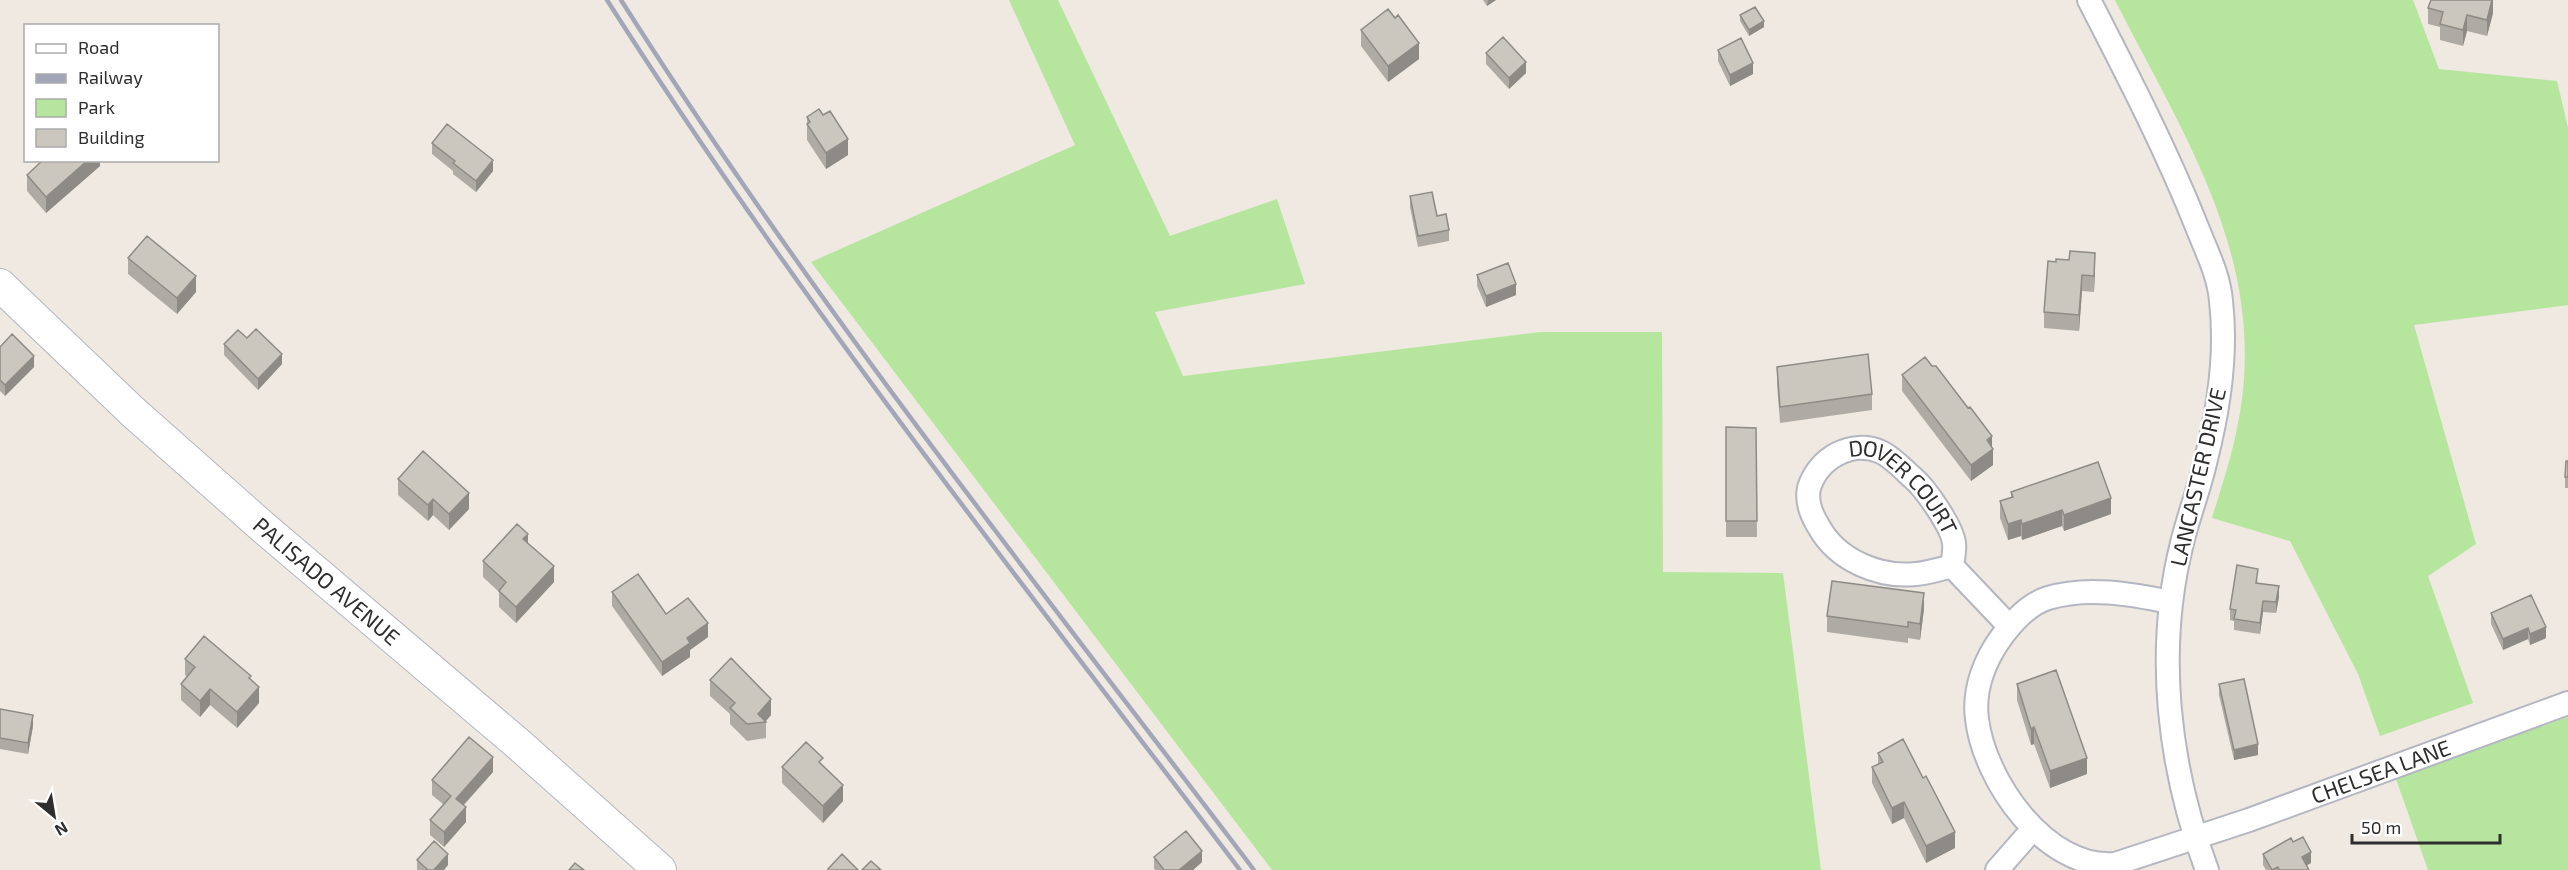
<svg xmlns="http://www.w3.org/2000/svg" width="2568" height="870" font-family="'Exo 2',sans-serif">
  <rect width="100%" height="100%" fill="#efe9e1"/>
  <path fill="#b6e59e" d="M1009,0H1058L1170,236L1277,199L1305,284L1155,312L1183,376L1540,332H1662L1663,572L1783,573L1821,870H1272L811,262L1075,145Z
    M2115,0H2413L2439,69L2557,81L2568,128V305L2414,325L2476,544L2428,576L2473,703L2380,736L2358,674L2290,541L2212,518C2224,479 2237,440 2242,399C2261,248 2180,129 2115,0Z
    M2568,717V870H2428L2396,779Z"/>
  <g fill="none" stroke-linecap="round" stroke-linejoin="round">
    <g stroke="#b4b7c1" stroke-width="26">
      <g id="minor">
        <path d="M2089,0C2127,74 2166,149 2197,227C2206,250 2219,275 2221,301C2227,353 2219,408 2206,459C2200,487 2189,514 2182,543C2155,651 2168,766 2207,870"/>
        <path id="s1" d="M1952,566C1941,569 1928,573 1916,574C1879,578 1837,560 1819,527C1812,516 1806,502 1809,488C1818,458 1852,439 1881,452C1892,457 1904,470 1913,478C1926,489 1952,527 1954,543C1955,550 1953,559 1952,566L2009,626"/>
        <path id="s2" d="M2170,602C2131,594 2087,586 2048,598C2029,604 2015,619 2003,635C1985,659 1973,689 1977,719C1984,780 2046,870 2115,864L2249,820L2568,703"/>
        <path d="M1997,870L2032,830"/>
      </g>
    </g>
    <g stroke="#b4b7c1" stroke-width="34">
      <g id="secondary">
        <path id="s3" d="M0,285L133,412L264,528L516,742L660,870"/>
      </g>
    </g>
    <use href="#minor" stroke="#fff" stroke-width="22"/>
    <use href="#secondary" stroke="#fff" stroke-width="32"/>
    <path stroke="#a3a6b8" stroke-width="4.5" d="M607,0C800,303 1023,584 1240,870
      M621,0C813,303 1037,584 1254,870"/>
  </g>
  <path fill="#afaba4" d="M1483,0H1496L1487,6Z
    M2493,0V13L2487,36L2467,31L2463,46L2440,40V27L2428,24V8Z
    M1740,15L1764,27L1749,36L1740,21Z
    M1395,18L1419,59L1388,82L1361,46V30Z
    M1718,50L1753,74L1730,86L1718,61Z
    M1486,53L1526,73L1509,89L1486,64Z
    M807,117L848,155L826,169L807,140Z
    M432,143L493,171L476,192L453,174V171L432,154Z
    M100,160V166L46,213L27,191V175Z
    M1410,196L1437,216L1449,230V241L1418,247L1410,207Z
    M128,258L196,292L177,314L128,274Z
    M2048,261L2095,269L2094,292L2082,291L2079,331L2044,328V312Z
    M1477,275L1516,295L1486,307L1477,286Z
    M247,338L282,364L258,390L224,355V344Z
    M0,347L34,367L5,396L0,391Z
    M1777,367L1872,394V410L1780,423L1777,384Z
    M1902,375L1992,447L1993,465L1971,481L1902,391Z
    M1726,427L1756,428L1757,537H1726Z
    M2568,461V488H2565V477Z
    M398,479L469,509L449,530L433,515L428,521L398,495Z
    M2011,492L2111,514L2064,531L2062,526L2022,540L2021,536L2008,540L2000,518V501L2011,498Z
    M528,543L554,582L516,623L499,607V592L483,577V561Z
    M2258,580L2257,583L2279,597L2276,613L2263,612L2260,634L2234,630V621L2230,620V609Z
    M612,592L666,614L708,637L690,650V657L662,676L612,606Z
    M2531,595L2546,638L2530,645L2528,639L2503,650L2491,624V613Z
    M1924,609L1920,640L1908,638V643L1827,632V616Z
    M185,659L251,680L259,703L237,728L210,705L200,717L181,700V684L187,676L185,675Z
    M710,680L771,715L766,721V738L747,741L730,724V714L710,696Z
    M2017,684L2087,774L2050,788L2034,744L2031,745L2017,700Z
    M2219,684L2258,755L2234,760L2219,695Z
    M0,709L33,726L28,754L0,749Z
    M1878,753L1955,848L1926,863L1904,818L1892,824L1872,783V767L1878,764Z
    M782,767L843,801L823,823L782,783Z
    M493,772L464,805L466,822L444,847L430,835V820L444,805L432,795V780Z
    M2293,842L2311,863L2307,865L2309,870H2266L2263,865V854Z
    M1154,857L1202,862L1193,870H1155L1154,868Z
    M417,860L448,865L444,870H417Z"/>
  <path fill="#8e8b86" d="M1488,0H1496L1487,6Z
    M2492,0H2493V13L2487,36V20Z
    M2467,15V31L2463,46V30Z
    M1764,21V27L1749,36V30Z
    M1419,43V59L1388,82V66Z
    M1526,62V73L1509,89V78Z
    M1753,63V74L1730,86V75Z
    M848,139V155L826,169V153Z
    M88,160H100V166L46,213V197Z
    M493,160V171L476,192V181Z
    M2095,253V269L2094,292V276Z
    M2082,275V291L2079,331V315Z
    M196,276V292L177,314V298Z
    M1516,284V295L1486,307V296Z
    M282,354V364L258,390V379Z
    M34,356V367L5,396V385Z
    M1992,436V450L1993,449V465L1971,481V465L1987,440Z
    M469,493V509L449,530V514Z
    M2111,498V514L2064,531V515Z
    M433,499V515L428,521V505Z
    M2062,510V526L2022,540V524Z
    M2021,520V536L2008,540V524Z
    M528,534V550L523,539Z
    M554,566V582L516,623V607Z
    M2279,586V597L2276,613V602Z
    M1924,593V609L1920,640V624Z
    M2263,601V612L2260,634V623Z
    M708,623V637L690,650V657L662,676V662L687,638Z
    M2546,627V638L2530,645V634Z
    M2528,628V639L2503,650V639Z
    M259,687V703L237,728V712Z
    M210,689V705L200,717V701Z
    M771,699V715L765,722L758,714Z
    M33,715V726L28,754V743Z
    M2034,727V744L2031,745V729Z
    M2258,744V755L2234,760V750Z
    M493,757V772L456,813V799Z
    M2087,758V774L2050,788V771Z
    M843,785V801L823,823V806Z
    M1904,802V818L1892,824V808Z
    M466,807V822L444,847V832Z
    M1955,832V848L1926,863V846Z
    M1202,851V862L1193,870H1179Z
    M2311,852V863L2302,868V857Z
    M448,854V865L444,870H434Z"/>
  <path fill="#cbc7bf" stroke="#8e8b86" stroke-width="1.5" d="M2431,0H2492L2487,20L2467,15L2463,30L2440,24L2443,12L2428,8Z
    M1755,7L1764,21L1749,30L1740,15Z
    M1388,9L1395,18L1398,15L1419,43L1388,66L1361,30Z
    M1503,37L1526,62L1509,78L1486,53Z
    M1741,38L1753,63L1730,75L1718,50Z
    M819,109L823,115L830,111L848,139L826,153L807,124L810,122L807,117Z
    M447,124L493,160L476,181L453,163L455,161L432,143Z
    M43,160H88L46,197L27,175Z
    M1432,192L1437,216L1446,214L1449,230L1418,236L1410,196Z
    M147,236L196,276L177,298L128,258Z
    M2070,251L2095,253L2094,276L2082,275L2079,315L2044,312L2048,261L2056,262V259L2069,260Z
    M1508,263L1516,284L1486,296L1477,275Z
    M256,329L282,354L258,379L224,344L238,330L247,338Z
    M12,334L34,356L5,385L0,380V347Z
    M1868,354L1872,394L1780,407L1777,367Z
    M1925,357L1932,366H1936L1968,408L1970,407L1992,436L1987,440L1993,449L1971,465L1902,375Z
    M1726,427L1756,428L1757,521H1726Z
    M423,451L469,493L449,514L433,499L428,505L398,479Z
    M2566,461H2568V477H2565Z
    M2098,462L2111,498L2064,515L2062,510L2022,524L2021,520L2008,524L2000,501L2013,497L2011,492Z
    M517,524L528,534L523,539L554,566L516,607L499,591L506,582L483,561Z
    M2237,565L2258,569L2256,583L2279,586L2276,602L2263,601L2260,623L2234,619L2236,610L2230,609Z
    M638,574L666,614L688,598L708,623L687,638L690,643L662,662L612,592Z
    M1832,581L1924,593L1920,624L1908,622V627L1827,616Z
    M2531,595L2546,627L2530,634L2528,628L2503,639L2491,613Z
    M204,636L251,676L249,678L259,687L237,712L210,689L200,701L181,684L195,667L185,659Z
    M731,658L771,699L758,714L766,722L747,724L730,708L735,703L710,680Z
    M2056,670L2087,758L2050,771L2034,727L2031,729L2017,684Z
    M2244,679L2258,744L2234,750L2219,684Z
    M0,709L33,715L28,743L0,738Z
    M469,737L493,757L456,799L466,807L444,832L430,820L451,796L432,780Z
    M1903,739L1923,778L1926,776L1955,832L1926,846L1904,802L1892,808L1872,767L1883,762L1878,753Z
    M806,742L823,758L819,762L843,785L823,806L782,767Z
    M1186,831L1202,851L1179,870H1164L1154,857Z
    M2303,837L2311,852L2302,857L2309,870H2279L2278,867L2272,870L2263,854L2291,838L2293,842Z
    M434,841L448,854L434,870H428L417,860Z
    M842,854L858,870H829L828,869Z
    M871,861L881,870H862Z
    M575,863L584,870H569Z"/>
  <g text-anchor="middle" stroke-width="5" stroke-linejoin="round" paint-order="stroke">
    <g font-size="22" fill="#2e2e2e" stroke="#fff">
      <text transform="translate(2198 477) rotate(-77)" y="8">LANCASTER DRIVE</text>
      <text dy="8" stroke="none"><textPath href="#s1" startOffset="320">DOVER COURT</textPath></text>
      <text dy="8" stroke="none"><textPath href="#s3" startOffset="441">PALISADO AVENUE</textPath></text>
      <text dy="8" stroke="none"><textPath href="#s2" startOffset="771">CHELSEA LANE</textPath></text>
    </g>
  </g>
  <rect x="24" y="24" width="195" height="138" fill="#ffffff" stroke="#ababab" stroke-width="1.5"/>
  <rect x="36" y="44" width="30" height="9" fill="#ffffff" stroke="#ababab" stroke-width="1.5"/>
  <text x="78" y="54" font-size="18" fill="#2e2e2e">Road</text>
  <rect x="36" y="74" width="30" height="9" fill="#a3a6b8" stroke="#ababab" stroke-width="1.5"/>
  <text x="78" y="84" font-size="18" fill="#2e2e2e">Railway</text>
  <rect x="36" y="99" width="30" height="18" fill="#b6e59e" stroke="#ababab" stroke-width="1.5"/>
  <text x="78" y="114" font-size="18" fill="#2e2e2e">Park</text>
  <rect x="36" y="129" width="30" height="18" fill="#cbc7bf" stroke="#ababab" stroke-width="1.5"/>
  <text x="78" y="144" font-size="18" fill="#2e2e2e">Building</text>
  <g transform="translate(54 816) rotate(150)" stroke="#ffffff" stroke-width="4.5" paint-order="stroke">
  <path d="M0-4.5L10 22L0 15L-10 22Z" fill="#2e2e2e"/>
  <text y="-9" font-size="16" font-weight="bold" text-anchor="middle" fill="#2e2e2e">N</text>
  </g>
  <path d="M2352 834v9h148v-9" fill="none" stroke="#2e2e2e" stroke-width="3"/>
  <text x="2361" y="834" font-size="18" fill="#2e2e2e" stroke="#ffffff" stroke-width="4.5" paint-order="stroke">50 m</text>
</svg>
